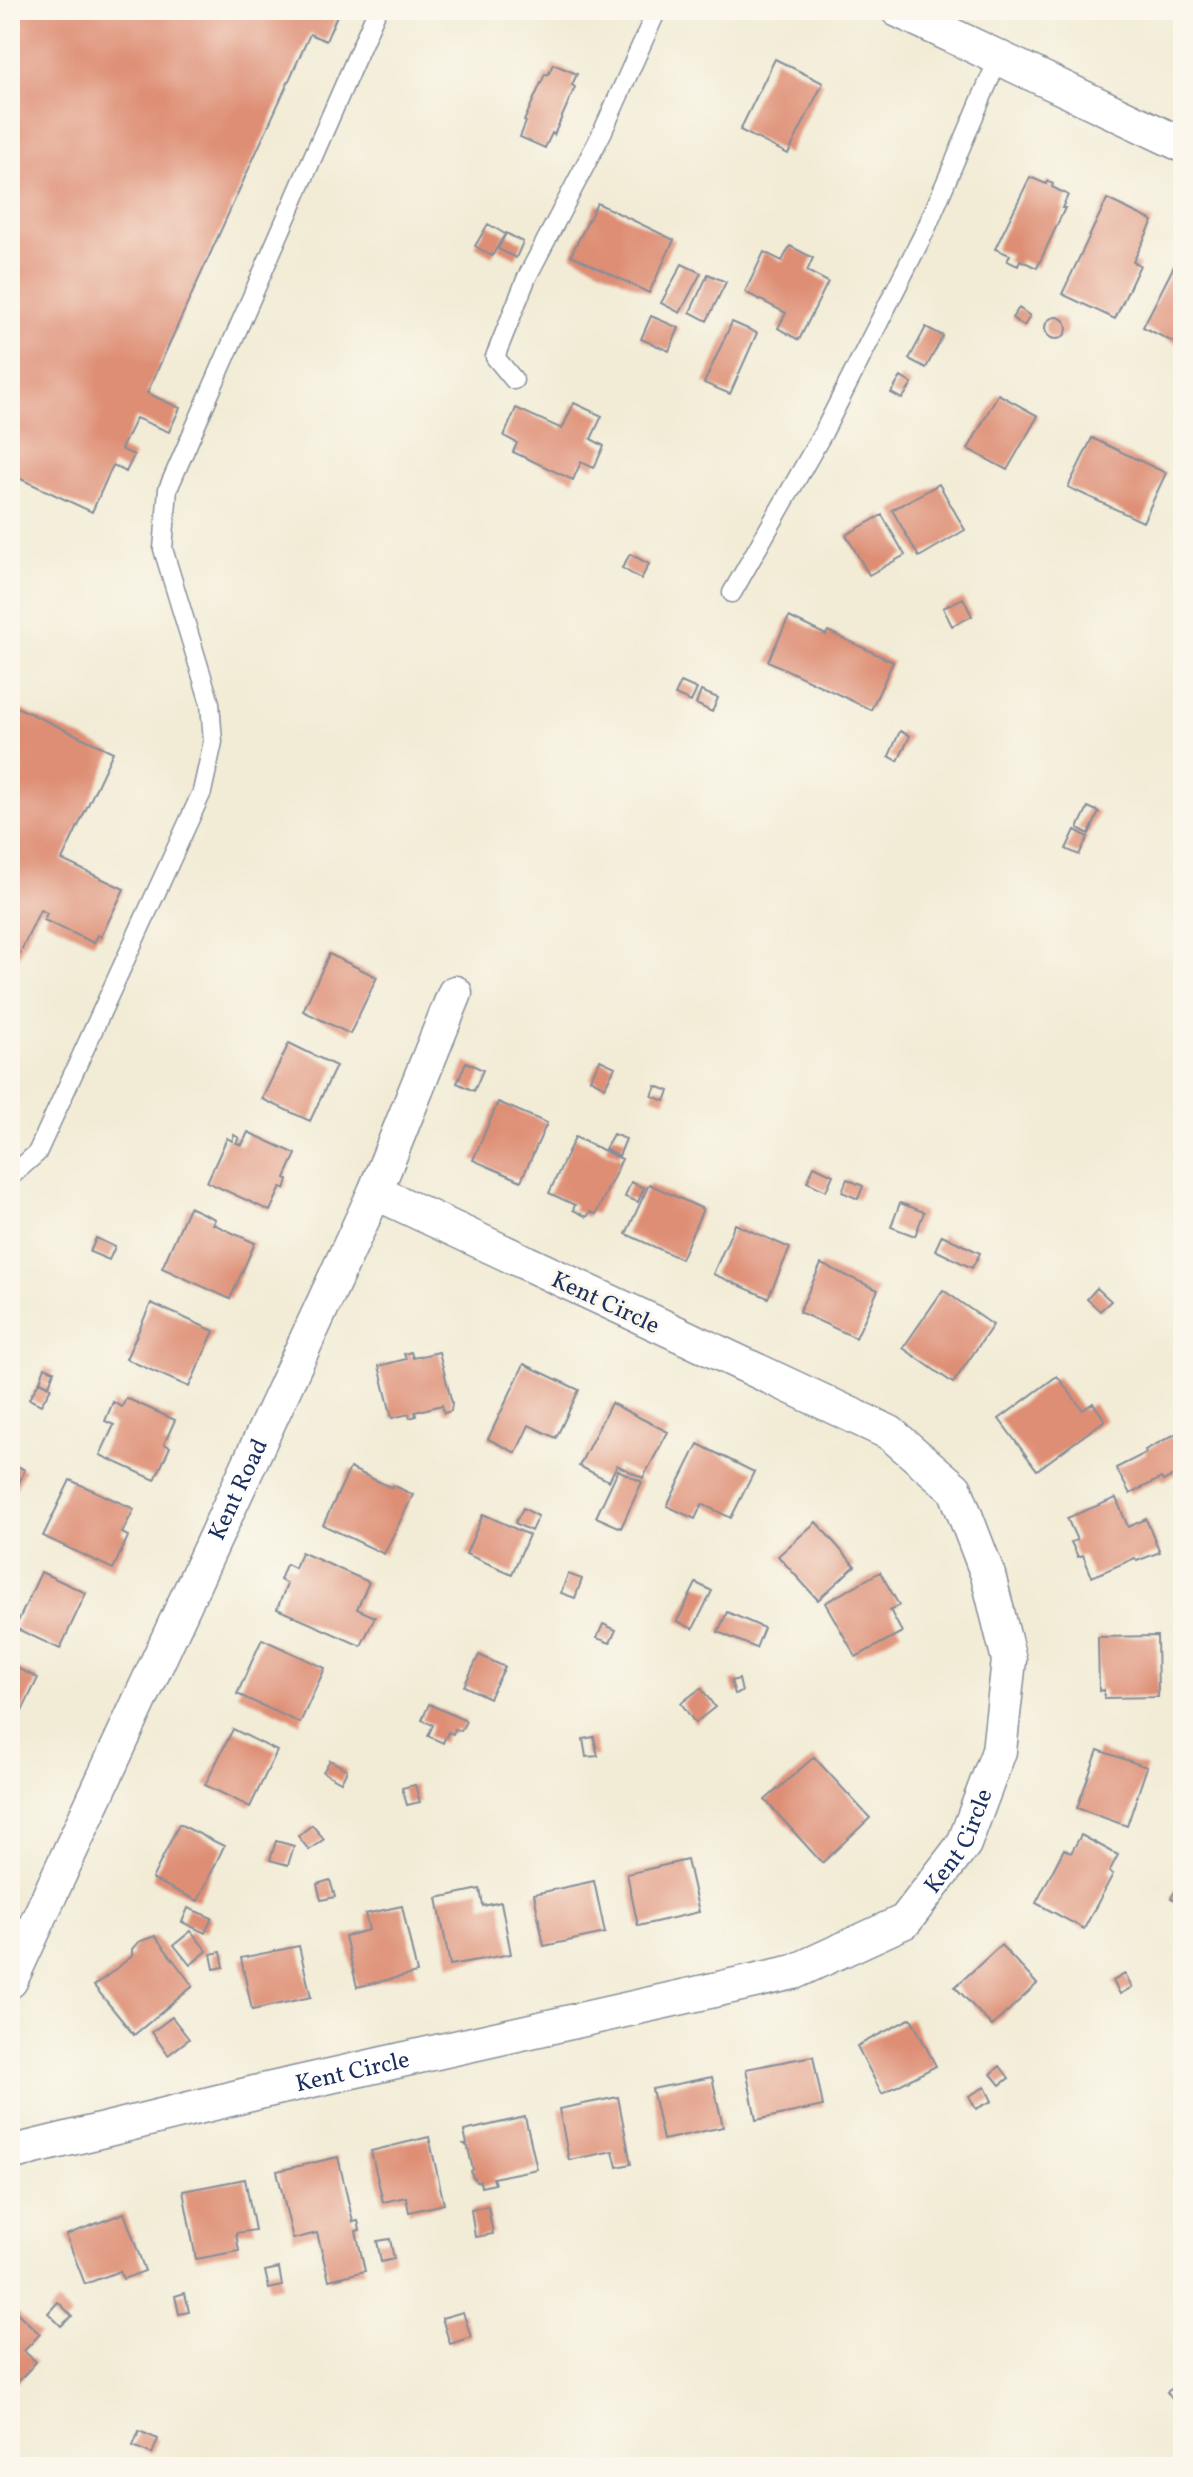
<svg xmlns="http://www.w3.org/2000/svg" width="1193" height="2477" font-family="Vollkorn,serif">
  <rect width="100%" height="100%" fill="#fbf7ec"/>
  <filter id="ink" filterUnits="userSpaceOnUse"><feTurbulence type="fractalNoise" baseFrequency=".0125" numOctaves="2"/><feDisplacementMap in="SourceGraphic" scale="16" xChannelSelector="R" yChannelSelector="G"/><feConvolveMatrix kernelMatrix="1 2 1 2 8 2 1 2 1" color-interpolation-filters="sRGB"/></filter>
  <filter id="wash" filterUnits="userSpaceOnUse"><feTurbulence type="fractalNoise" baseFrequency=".006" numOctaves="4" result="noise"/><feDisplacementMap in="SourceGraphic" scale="32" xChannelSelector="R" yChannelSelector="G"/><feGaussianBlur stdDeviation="1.8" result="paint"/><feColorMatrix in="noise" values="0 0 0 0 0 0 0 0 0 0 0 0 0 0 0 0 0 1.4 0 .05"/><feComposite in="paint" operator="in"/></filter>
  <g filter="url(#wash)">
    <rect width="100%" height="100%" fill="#f2ecd6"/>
    <g id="blocks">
      <path fill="#de8e75" d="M10,10L339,11L326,41L310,34L147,393L180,408L169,432L136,418L121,449L134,455L126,472L113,465L92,512L10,474Z
        M775,59L823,83L788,154L740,130Z
        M553,64L577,74L572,85L575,87L554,135L552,133L545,148L520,137L526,122L524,121L545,74L548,75Z
        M1030,177L1046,184L1047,181L1053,184L1052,187L1068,195L1062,208H1065L1037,268L1020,260L1018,266L1007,261L1010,255L995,249Z
        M1107,199L1153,221L1133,262L1140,265L1115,319L1062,294Z
        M597,203L674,240L649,293L571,255Z
        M488,224L505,234L492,256L475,246Z
        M506,233L523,242L516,258L498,249Z
        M790,246L813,258L807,271L828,282L799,340L778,328L786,313L745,292L764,252L782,261Z
        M1176,262L1183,266V347L1143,327Z
        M682,264L701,273L680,313L661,303Z
        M708,274L726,282L707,321L690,312Z
        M1019,308L1030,316L1024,326L1012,318Z
        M651,316L679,328L669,351L641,339Z
        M1045 328a11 11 0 1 1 22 0a11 11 0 1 1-22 0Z
        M732,322L757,333L730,394L704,383Z
        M926,327L943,336L926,368L909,359Z
        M901,377L912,384L902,399L891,393Z
        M998,394L1038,416L1007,470L968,449Z
        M574,403L602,416L591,439L604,446L594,468L581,462L573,480L513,452L517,443L504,436L516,408L562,429Z
        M1092,438L1166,473L1143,522L1068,487Z
        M939,484L965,530L919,557L892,510Z
        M882,515L905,555L869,575L846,535Z
        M630,554L649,564L641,579L622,568Z
        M963,598L972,616L952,626L943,608Z
        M789,617L826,635L828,631L893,662L871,710L768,661Z
        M681,682L697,689L691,702L675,695Z
        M701,691L718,698L712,712L696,704Z
        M10,704L113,752L62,860L124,889L101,937L98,935L94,943L44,920L47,913L40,910L10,975Z
        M900,731L910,736L898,761L889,756Z
        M1088,807L1099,812L1089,834L1078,828Z
        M1075,830L1088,837L1079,855L1066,849Z
        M329,954L377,977L350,1034L303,1011Z
        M289,1043L336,1066L310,1121L262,1099Z
        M600,1060L615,1067L605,1087L590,1079Z
        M466,1062L483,1070L474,1091L457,1083Z
        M656,1086L669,1091L665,1101L652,1096Z
        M498,1102L547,1123L521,1181L473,1160Z
        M248,1132L296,1154L285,1178L288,1180L285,1189L281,1187L270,1211L207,1182L227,1138L232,1141L234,1135L239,1138L236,1143L242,1145Z
        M613,1134L626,1139L619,1156L605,1149Z
        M575,1137L622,1159L596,1214L590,1212L587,1217L573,1210L575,1205L549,1193Z
        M814,1166L833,1175L826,1191L807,1182Z
        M847,1179L863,1186L858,1199L842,1192Z
        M631,1182L644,1188L638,1202L625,1197Z
        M649,1184L703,1209L681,1259L626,1234Z
        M900,1203L924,1212L915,1236L891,1227Z
        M189,1207L215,1219L213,1224L255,1243L230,1299L162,1268Z
        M735,1224L790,1248L768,1298L713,1274Z
        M942,1235L980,1253L972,1268L935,1250Z
        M96,1238L115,1247L109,1260L90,1252Z
        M821,1264L878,1290L856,1338L799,1312Z
        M1097,1288L1111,1301L1100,1311L1087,1299Z
        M943,1290L993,1325L953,1383L903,1348Z
        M151,1303L214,1331L189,1387L126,1359Z
        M411,1352L413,1358L439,1352L452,1403L451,1411L444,1413L442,1405L415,1412L416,1416L410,1418L409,1414L392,1418L379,1366L406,1359L404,1354Z
        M524,1364L579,1390L556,1438L529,1425L516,1453L488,1439Z
        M45,1367L54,1371L49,1385L40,1381Z
        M1057,1376L1083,1410L1093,1403L1105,1420L1037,1470L999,1419Z
        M39,1382L51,1388L41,1405L29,1399Z
        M126,1398L175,1420L164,1444L170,1447L155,1480L100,1455L114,1425L105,1421L113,1402L122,1407Z
        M611,1403L668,1432L643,1478L617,1465L609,1481L579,1466Z
        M1183,1430V1471L1163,1481L1161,1478L1130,1494L1116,1468L1146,1453L1145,1450Z
        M698,1444L754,1472L731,1518L702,1504L695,1519L667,1506Z
        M10,1462L25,1470L10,1501Z
        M350,1468L392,1488L393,1485L413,1495L384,1554L323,1525Z
        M618,1470L642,1482L621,1528L596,1517Z
        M70,1480L134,1509L122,1533L128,1536L127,1539L113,1569L43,1536Z
        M1116,1498L1128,1527L1146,1519L1160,1552L1137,1561L1135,1558L1092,1577L1083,1555L1078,1557L1071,1542L1077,1540L1067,1518Z
        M523,1508L538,1516L531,1531L515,1523Z
        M483,1514L529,1535L512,1574L466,1554Z
        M816,1522L855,1566L818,1600L778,1556Z
        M301,1552L369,1582L357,1609L375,1617L361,1646L277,1609L287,1584L280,1580L285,1567L287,1564L295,1568Z
        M41,1572L86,1593L60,1649L15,1628Z
        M880,1572L899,1605L890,1610L902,1632L856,1657L825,1603Z
        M568,1574L582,1579L575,1598L561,1593Z
        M696,1583L712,1591L693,1629L677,1621Z
        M727,1612L764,1628L756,1648L718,1632Z
        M603,1624L616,1630L610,1643L597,1638Z
        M1157,1636L1158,1697L1104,1698V1690L1099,1691L1098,1637Z
        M262,1639L325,1668L300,1723L237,1694Z
        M479,1655L505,1667L489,1698L464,1686Z
        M10,1665L38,1678L10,1736Z
        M739,1679L742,1692L735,1694L731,1681Z
        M701,1688L715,1707L695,1723L681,1703Z
        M429,1704L466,1721L461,1731L455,1729L453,1734L448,1732L443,1743L428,1736L433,1725L422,1720Z
        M233,1729L277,1751L250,1807L205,1785Z
        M594,1737L598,1756L586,1757L583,1739Z
        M1098,1750L1147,1767L1127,1826L1077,1808Z
        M814,1757L870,1818L822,1863L765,1800Z
        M330,1760L347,1770L341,1782L323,1772Z
        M415,1785L420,1802L407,1805L402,1788Z
        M179,1824L224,1846L198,1901L152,1879Z
        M312,1825L324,1839L309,1850L298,1836Z
        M1081,1835L1118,1855L1109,1872L1113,1874L1112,1876L1084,1929L1036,1903L1064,1849L1071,1853Z
        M276,1841L294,1846L288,1865L270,1860Z
        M687,1860L699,1912L638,1926L627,1874Z
        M330,1880L335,1897L321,1900L317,1884Z
        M594,1881L605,1933L544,1946L534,1894Z
        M1181,1881L1183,1882V1904L1171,1898Z
        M480,1889L483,1906L501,1902L511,1954L450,1965L437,1898Z
        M402,1906L417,1973L357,1987L345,1936L369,1930L365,1914Z
        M188,1908L212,1918L205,1933L182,1922Z
        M191,1931L207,1951L190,1965L174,1945Z
        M155,1936L193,1986L134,2035L94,1986L132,1956V1949L138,1942Z
        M1001,1945L1037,1984L992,2026L955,1987Z
        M299,1946L311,1997L252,2010L241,1958Z
        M221,1952L224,1967L214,1969L211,1954Z
        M1125,1974L1132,1987L1120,1994L1113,1981Z
        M172,2017L189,2039L168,2055L152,2032Z
        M911,2018L936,2066L882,2094L857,2046Z
        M813,2056L823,2106L756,2120L746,2069Z
        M1000,2066L1009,2078L1000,2085L991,2074Z
        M712,2077L723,2127L663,2140L652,2089Z
        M985,2087L992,2101L976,2109L969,2096Z
        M618,2097L631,2164L617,2167L613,2151L569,2160L559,2109Z
        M525,2117L537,2169L493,2178L495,2184L481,2187L480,2181L476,2182L475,2178H473L471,2171L473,2170L468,2147L464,2144H467L464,2131Z
        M429,2137L444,2204L409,2212L406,2197L383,2202L371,2151Z
        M338,2157L353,2222L358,2221L360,2230L356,2231L365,2271L329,2280L317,2233L293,2239L277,2171Z
        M245,2179L255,2230L236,2233L239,2251L196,2259L183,2191Z
        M488,2206L493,2234L475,2237L471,2210Z
        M124,2213L145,2271L123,2279L120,2271L85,2284L66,2235Z
        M390,2239L394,2259L381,2262L377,2241Z
        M279,2268L282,2286L269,2289L265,2271Z
        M185,2293L189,2312L179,2314L175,2296Z
        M58,2302L72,2316L61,2326L48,2313Z
        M10,2306L40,2334L24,2351L36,2362L17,2383L10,2376Z
        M463,2312L471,2337L450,2344L442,2318Z
        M1183,2381V2408L1180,2410L1167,2392Z
        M139,2431L158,2439L152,2454L133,2446Z"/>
    </g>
  </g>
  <g filter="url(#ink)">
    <use href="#blocks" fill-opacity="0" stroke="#868e9a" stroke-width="2"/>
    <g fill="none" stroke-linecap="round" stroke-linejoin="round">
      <g stroke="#868e9a" stroke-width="21">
        <path id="service" d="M514,380L495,357L527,277L602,133L657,10
          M732,593L823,433L926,229L999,57
          M10,1177L37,1153L202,792L213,742L210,703L163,549L168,489L377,10"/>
      </g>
      <g stroke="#868e9a" stroke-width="37">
        <g id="minor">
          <path d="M898,10L1183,145"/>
          <path id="s1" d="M10,1981L375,1192L455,993"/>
          <path id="s2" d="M10,2153L263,2091L794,1972L905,1921L964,1844L999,1751L1009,1660L988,1575L955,1489L890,1433L375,1192"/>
        </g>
      </g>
      <use href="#service" stroke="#fff" stroke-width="18"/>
      <use href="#minor" stroke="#fff" stroke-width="34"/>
    </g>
  </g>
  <g text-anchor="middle" stroke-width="6" stroke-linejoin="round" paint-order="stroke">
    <g font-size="24" fill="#1b2f5e" stroke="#fbf7ec">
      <text transform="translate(606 1302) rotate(25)" y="8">Kent Circle</text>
      <text dy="8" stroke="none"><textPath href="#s1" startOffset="542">Kent Road</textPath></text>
      <text dy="8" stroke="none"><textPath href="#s2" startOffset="1024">Kent Circle</textPath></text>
      <text dy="8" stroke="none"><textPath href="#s2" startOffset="352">Kent Circle</textPath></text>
    </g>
  </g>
  <rect width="1193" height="2477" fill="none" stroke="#fbf7ec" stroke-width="40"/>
</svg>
